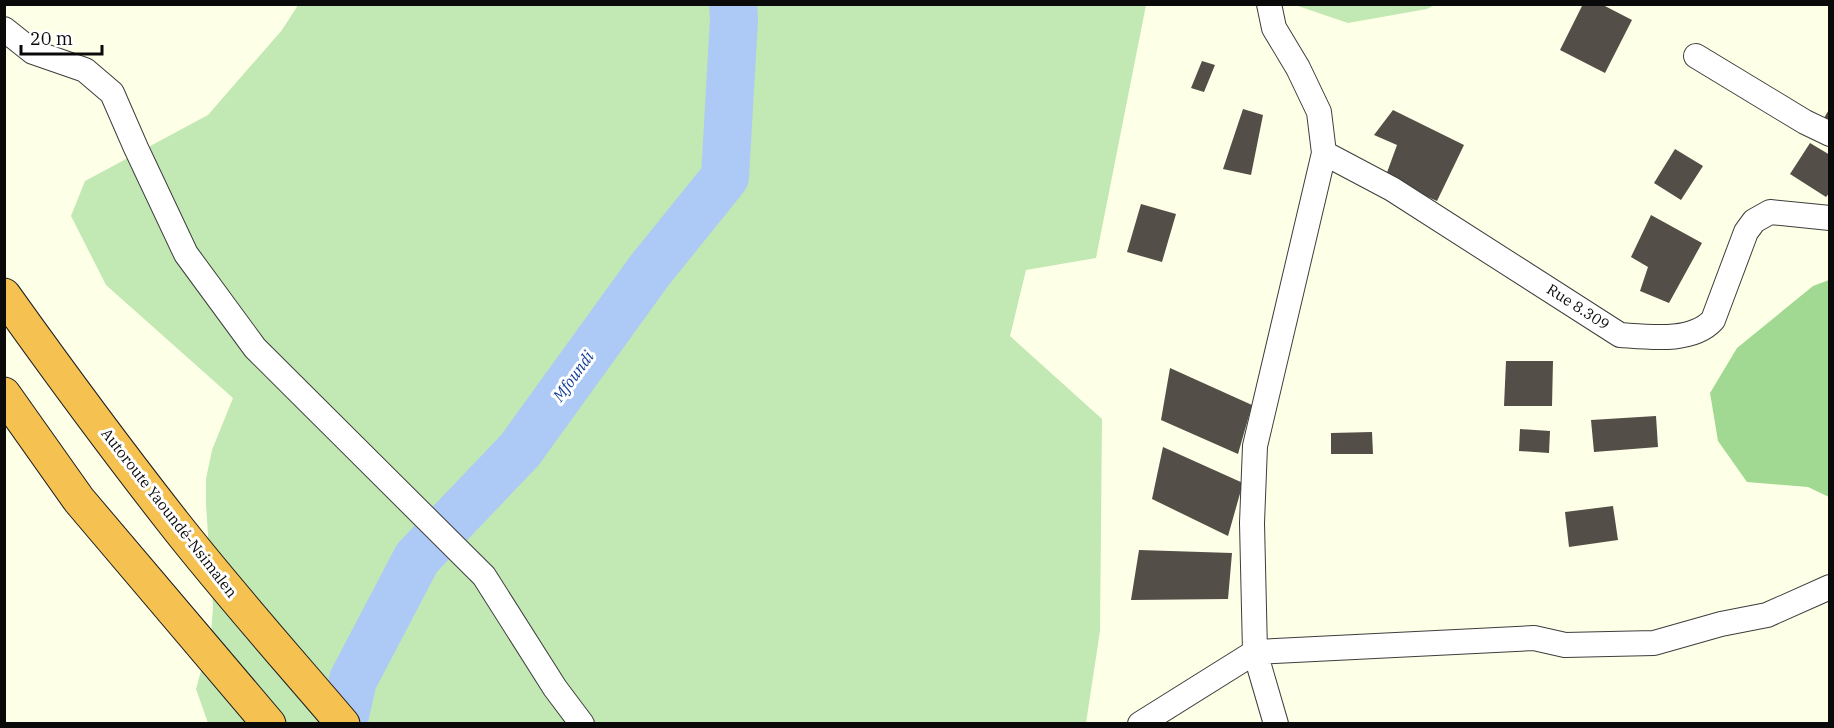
<svg xmlns="http://www.w3.org/2000/svg" width="1834" height="728" font-family="'IBM Plex Serif',serif">
  <rect width="100%" height="100%" fill="#feffe7"/>
  <path fill="#c2e8b3" d="M298,5H1146L1096,258L1026,270L1010,336L1102,419L1100,631L1086,723H208L196,689L211,634L213,607L206,505V479L212,450L233,398L106,285L71,216L85,181L208,115L282,30Z
    M1295,5H1435L1427,9L1348,23Z"/>
  <path fill="#a1d992" d="M1829,280V497L1808,487L1747,482L1718,441L1710,393L1737,348L1813,286Z"/>
  <g fill="none" stroke-linecap="round" stroke-linejoin="round">
    <path stroke="#adc9f6" stroke-width="48" d="M343,724L353,680L417,558L520,450L650,270L725,177L734,19L733,4"/>
  </g>
  <path fill="#534e47" d="M1583,4H1601L1632,20L1605,73L1560,50Z
    M1202,61L1215,65L1204,92L1191,88Z
    M1830,108V121L1824,118Z
    M1243,109L1263,115L1251,175L1223,169Z
    M1393,110L1464,145L1437,201L1385,178L1397,145L1374,135Z
    M1810,143L1830,155V192L1826,197L1790,174Z
    M1675,149L1703,166L1681,200L1654,183Z
    M1141,204L1176,214L1162,262L1127,252Z
    M1651,215L1702,243L1669,303L1640,291L1648,267L1631,257Z
    M1506,361H1553L1552,406H1504Z
    M1170,368L1252,405L1238,454L1161,420Z
    M1656,416L1658,447L1594,452L1591,420Z
    M1520,429L1550,431L1549,453L1519,451Z
    M1372,432L1373,454H1331V433Z
    M1163,447L1243,483L1228,536L1152,499Z
    M1613,506L1618,540L1569,547L1565,512Z
    M1139,550L1232,553L1228,599L1131,600Z"/>
  <g fill="none" stroke-linecap="round" stroke-linejoin="round">
    <g stroke="#3d3d3d" stroke-width="26">
      <path id="minor" d="M1269,4L1274,28L1298,68L1319,112L1324,153L1255,446L1252,523L1255,652L1534,638L1565,645L1654,643L1721,624L1767,615L1830,587
        M4,29L33,52L85,70L112,93L136,148L186,254L255,348L484,576L555,688L582,724
        M1696,56L1805,122L1830,134
        M1324,153L1392,189L1620,335C1649,337 1692,343 1713,320L1746,232L1754,221L1770,212L1830,218
        M1140,724L1255,652L1276,724"/>
    </g>
    <g stroke="#1b1b1b" stroke-width="35">
      <path id="motorway" d="M4,295C59,372 115,448 173,522C227,591 286,657 343,724
        M4,394L79,500L269,724"/>
    </g>
    <use href="#minor" stroke="#fff" stroke-width="24"/>
    <use href="#motorway" stroke="#f5c150" stroke-width="33"/>
  </g>
  <g text-anchor="middle" stroke-width="6" stroke-linejoin="round" paint-order="stroke">
    <g font-size="15" fill="#0a0a0a" stroke="#fff">
      <text transform="translate(1578 307) rotate(33)" y="5">Rue 8.309</text>
      <text transform="translate(169 513) rotate(52)" y="5">Autoroute Yaoundé-Nsimalen</text>
    </g>
    <g font-size="16" font-style="italic" fill="#15419a" stroke="#fff">
      <text transform="translate(573 376) rotate(-54)" y="6">Mfoundi</text>
    </g>
  </g>
  <rect width="1834" height="728" fill="none" stroke="#0a0a0a" stroke-width="12"/>
  <path d="M21 45v9h81v-9" fill="none" stroke="#0a0a0a" stroke-width="3"/>
  <text x="30" y="45" font-size="18" fill="#0a0a0a" stroke="#ffffff" stroke-width="4.5" paint-order="stroke">20 m</text>
</svg>
